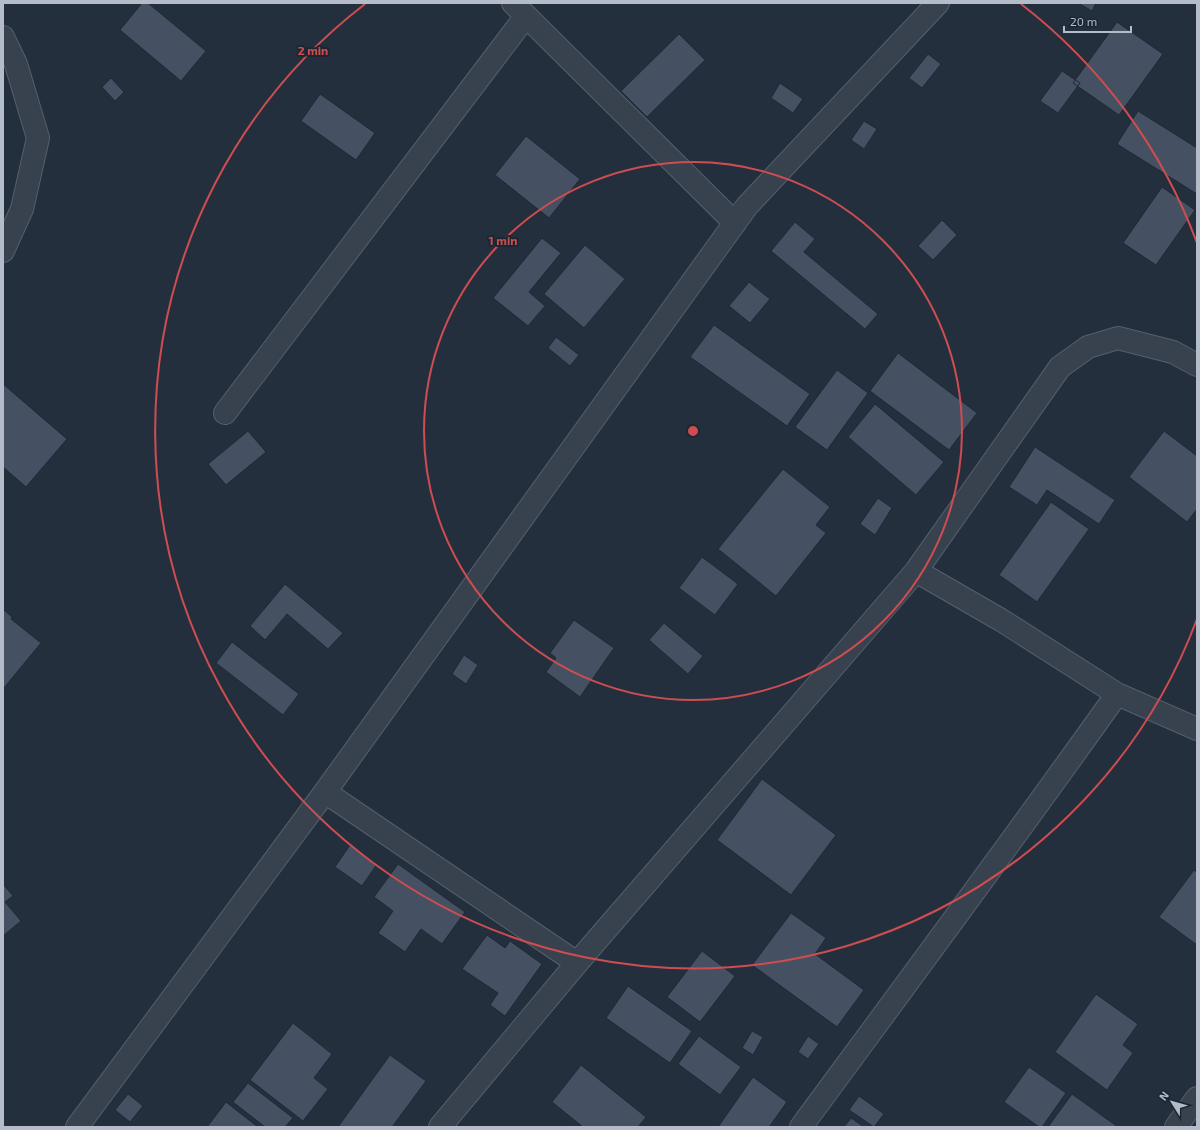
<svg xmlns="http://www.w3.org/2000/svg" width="1200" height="1130" font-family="'Exo 2',sans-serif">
  <rect width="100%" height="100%" fill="#242f3e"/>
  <path fill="#455162" stroke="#1f2835" d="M142,3H148L206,51L181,81L120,30Z
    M1078,3H1096L1092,11Z
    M1117,22L1163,54L1119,115L1073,83Z
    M679,34L705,60L647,117L621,91Z
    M928,54L941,64L922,88L909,78Z
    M1062,71L1080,83L1058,113L1040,101Z
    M111,78L124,92L115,101L102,87Z
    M780,83L803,99L793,113L771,98Z
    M320,94L375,133L356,160L301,121Z
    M1138,111L1197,148V194L1117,144Z
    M864,121L877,129L864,149L851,140Z
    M526,136L580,179L549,218L495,175Z
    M1162,187L1195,210L1156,265L1123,243Z
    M942,220L957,235L933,260L918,246Z
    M795,222L815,239L804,252L878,314L865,329L771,251Z
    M542,238L561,253L529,292L545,306L528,326L493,298Z
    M585,245L625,279L584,328L544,294Z
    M749,282L770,299L750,323L729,306Z
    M714,325L810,394L787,426L690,357Z
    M556,337L579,355L570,366L548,348Z
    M898,353L977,413L949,450L870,391Z
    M837,370L868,393L827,450L795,427Z
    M3,384L67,439L26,487L3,467Z
    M875,404L944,462L916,495L848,437Z
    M248,431L266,452L226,485L208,464Z
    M1164,431L1197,456V509L1187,522L1129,477Z
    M1035,447L1115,500L1099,524L1047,490L1037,505L1009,487Z
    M783,469L830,507L816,525L826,533L776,596L718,549Z
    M878,498L892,508L875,535L860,524Z
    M1051,502L1089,529L1037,602L999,575Z
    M702,557L738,584L715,615L679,588Z
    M285,584L343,633L328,649L287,614L265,640L250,626Z
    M3,609L12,617L11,619L41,643L3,689Z
    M574,620L614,648L580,697L546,672L556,658L550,653Z
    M664,623L703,656L688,674L649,640Z
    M232,642L299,694L283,715L216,663Z
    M464,655L478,665L466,684L452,674Z
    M762,779L836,835L791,895L717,840Z
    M350,845L377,864L362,886L335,867Z
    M398,864L465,912L442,944L421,929L405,952L378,933L393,911L374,897Z
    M1194,870L1197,873V945L1159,917Z
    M3,884L13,896L5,902L21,921L3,936Z
    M791,913L826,938L815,954L864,990L837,1027L752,965Z
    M487,935L505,948L510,941L542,964L505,1016L490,1005L498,993L462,969Z
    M702,951L735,976L700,1022L667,997Z
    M628,986L692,1031L670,1063L606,1018Z
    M1096,994L1138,1024L1123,1045L1133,1053L1107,1090L1055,1052Z
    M293,1023L332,1054L314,1078L328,1089L303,1121L250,1080Z
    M752,1031L763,1037L753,1055L742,1048Z
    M699,1036L741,1067L720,1095L678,1064Z
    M808,1036L819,1044L808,1059L798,1052Z
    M390,1055L426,1081L392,1127H338Z
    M581,1065L646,1117L638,1127H583L552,1102Z
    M1029,1067L1066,1093L1042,1127H1039L1004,1102Z
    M753,1077L787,1102L769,1127H718Z
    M248,1083L293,1118L285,1127H265L233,1102Z
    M128,1094L143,1106L130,1122L115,1110Z
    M1072,1094L1118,1127H1048Z
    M859,1096L884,1114L874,1127L849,1110Z
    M226,1102L258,1127H207Z
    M851,1118L864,1127H844Z"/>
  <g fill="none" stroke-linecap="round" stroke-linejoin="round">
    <g stroke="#565f6c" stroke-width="24">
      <path id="street" d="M513,3L735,223
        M3,37L16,64L38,138L22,209L3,251
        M225,413L526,16
        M916,571L1001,620L1117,694L1197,729
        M325,792L577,963
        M77,1127L325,792L747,206L938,3
        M440,1127L577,963L916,571L1060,367L1088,347L1118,338L1173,352L1197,365
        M801,1127C907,983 1014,839 1117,694
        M1176,1127L1197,1098"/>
    </g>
    <use href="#street" stroke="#38414e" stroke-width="22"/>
  </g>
  <g fill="none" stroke="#ce4d50" stroke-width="2">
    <circle cx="693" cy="431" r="269"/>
    <path d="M1197 619A538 538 0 1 1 365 4M1021 4A538 538 0 0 1 1197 243"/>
  </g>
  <circle cx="693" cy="431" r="6" fill="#ce4d50" stroke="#1d2633" stroke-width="2"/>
  <g font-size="12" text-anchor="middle" font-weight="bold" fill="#ce4d50" stroke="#1d2633" stroke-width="4" stroke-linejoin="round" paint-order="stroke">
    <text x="313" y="55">2 min</text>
    <text x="503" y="245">1 min</text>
  </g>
  <rect width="1200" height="1130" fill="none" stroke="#b4bcc9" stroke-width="8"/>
  <g transform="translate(1172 1102) rotate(307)" stroke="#1d2633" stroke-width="3" paint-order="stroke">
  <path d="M0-3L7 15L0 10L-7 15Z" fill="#b4bcc9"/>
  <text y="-6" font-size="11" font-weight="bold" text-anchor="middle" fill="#b4bcc9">N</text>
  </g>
  <path d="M1064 26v6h67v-6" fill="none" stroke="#b4bcc9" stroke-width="2"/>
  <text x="1070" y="26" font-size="12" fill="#b4bcc9" stroke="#1d2633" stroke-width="3" paint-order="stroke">20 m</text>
</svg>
